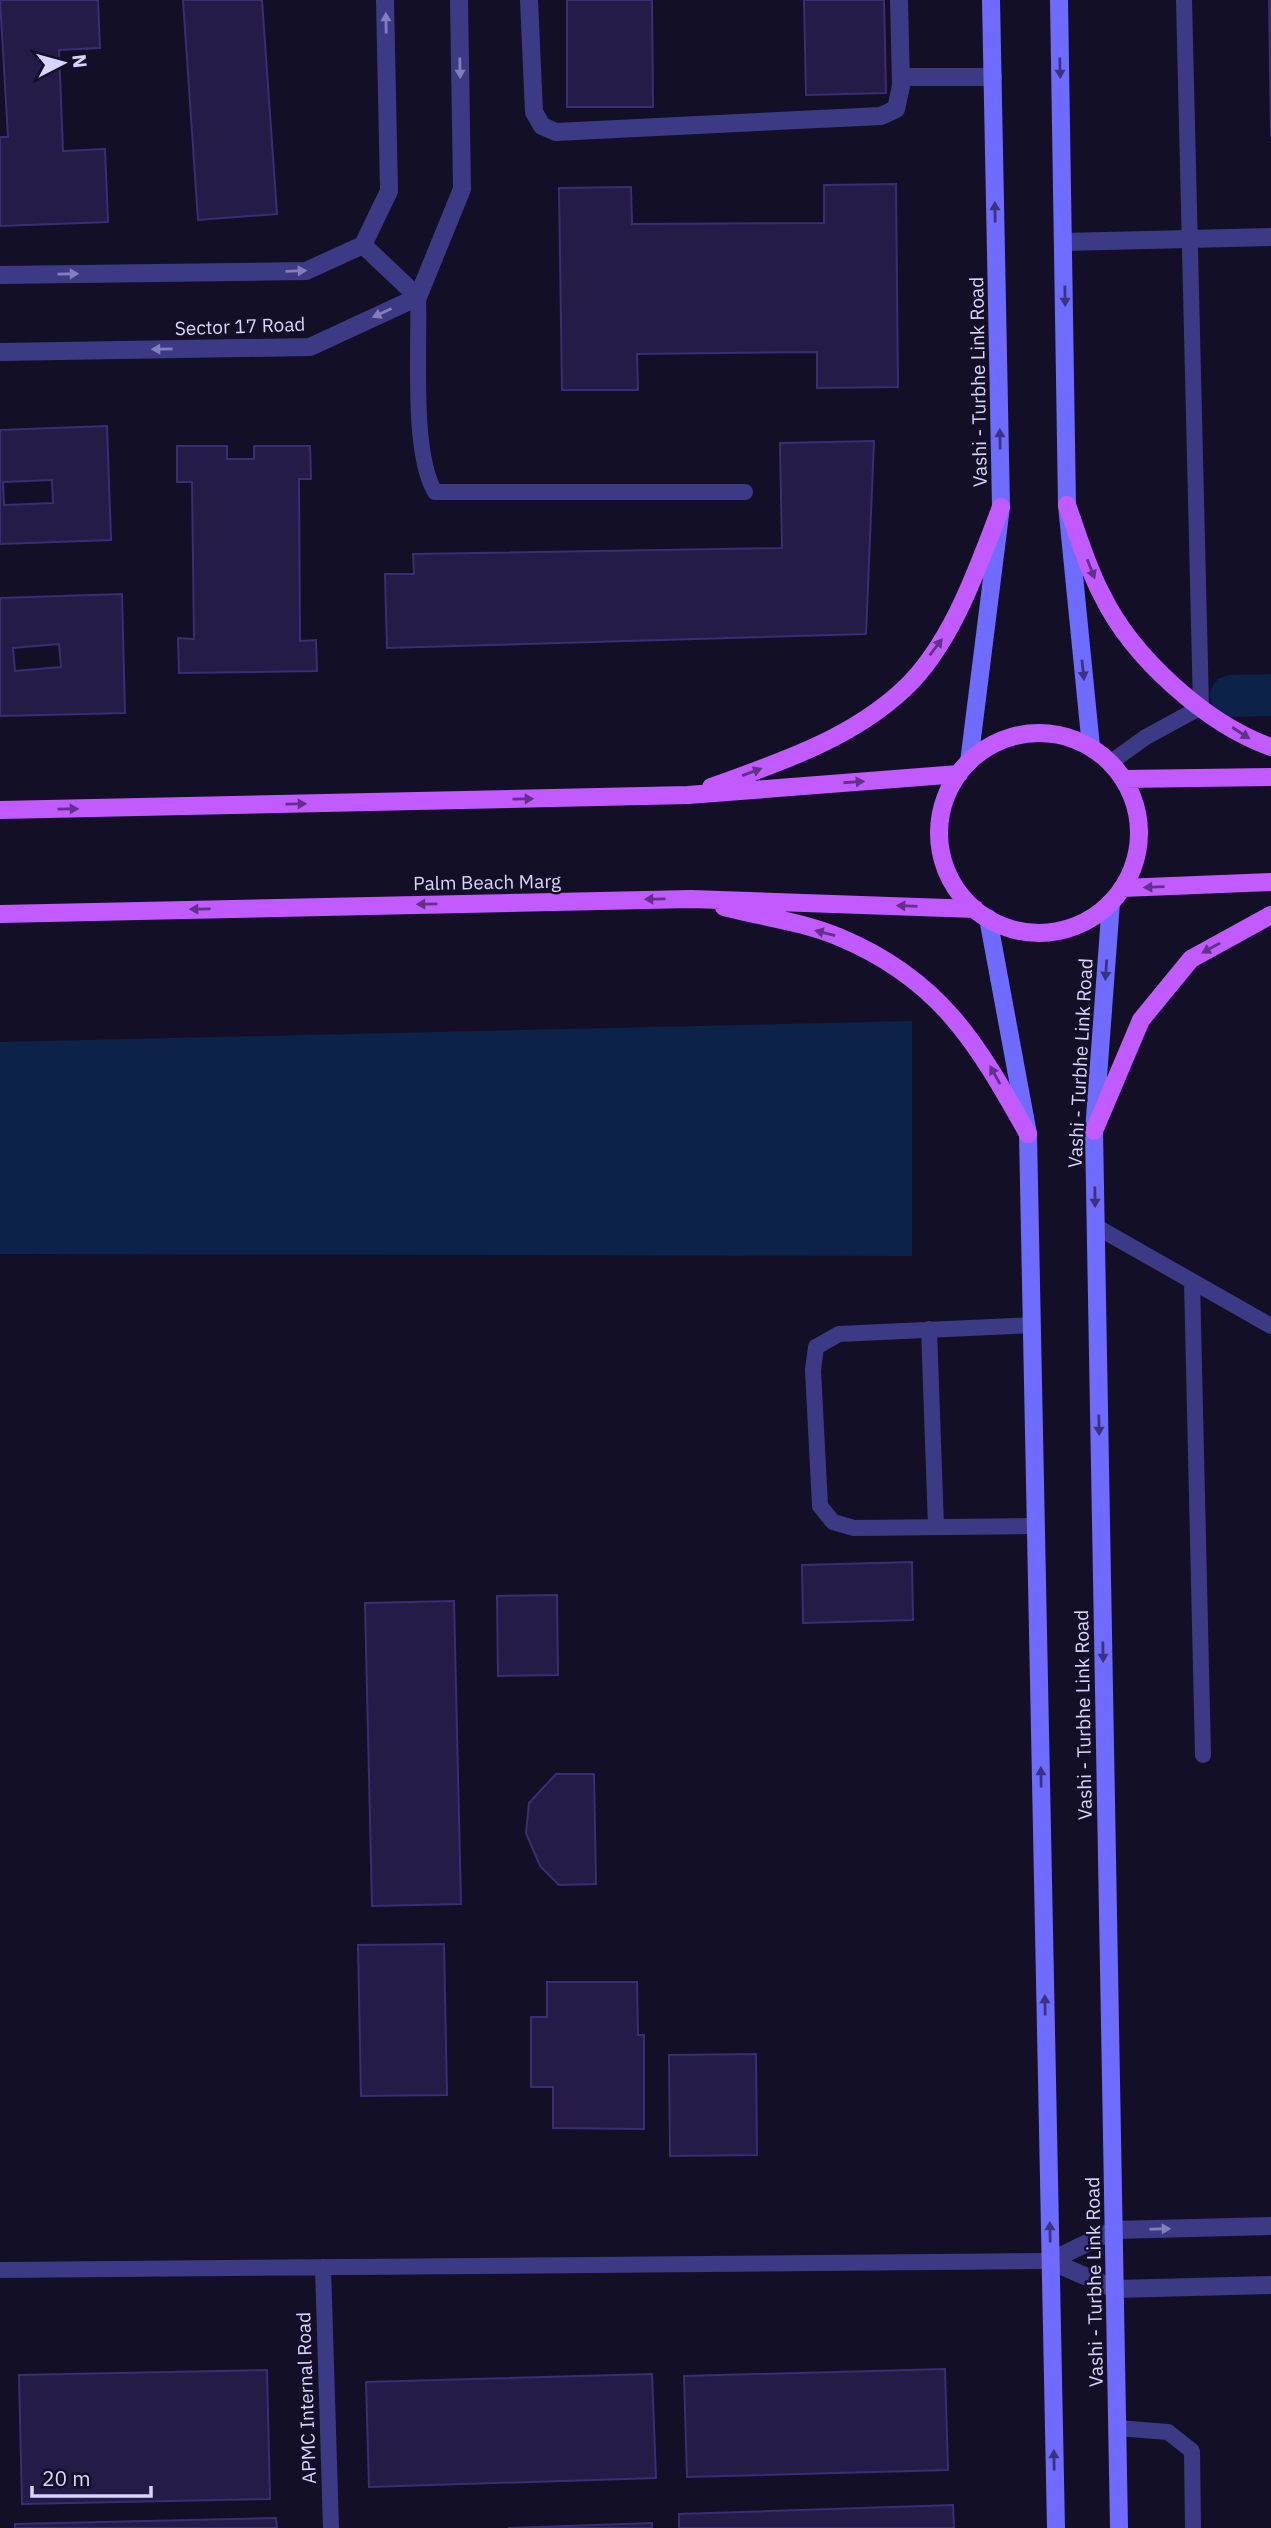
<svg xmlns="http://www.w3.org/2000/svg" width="1271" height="2528" font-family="'IBM Plex Sans',sans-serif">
  <rect width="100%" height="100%" fill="#130f26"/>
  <path fill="#0c2248" d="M912,1021V1256L0,1254V1042Z"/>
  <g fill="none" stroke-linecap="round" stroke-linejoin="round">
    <path stroke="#0c2248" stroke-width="42" d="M1231,696L1271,695"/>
  </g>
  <path fill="#241b47" stroke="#3b2d73" stroke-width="2" fill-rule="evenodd" d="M0,0H98L100,48L59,50L63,151L105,149L108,222L0,226V137H8Z
    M183,0H262L277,214L198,220Z
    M567,0H652L653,107H567Z
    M804,0H884L886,93L806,95Z
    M1269,0H1271V137Z
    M896,184L898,387L817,388V352L637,354L638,390H562L559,188L631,187L632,224L824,223V185Z
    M107,426L111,540L0,544V430ZM52,480L53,503L4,505L3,482Z
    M874,441L866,634L387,648L385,574H414L413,554L782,548L780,443Z
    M177,446H227V459H254V446H310L311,479H299L300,641L316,640L317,671L179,673L178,638L194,639L192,482H177Z
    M122,594L125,713L0,716V598ZM59,644L61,667L15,671L13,648Z
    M912,1562L913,1620L803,1623L802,1565Z
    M557,1595L558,1675L498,1676L497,1596Z
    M454,1601L461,1904L372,1906L365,1603Z
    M556,1774H594L596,1884L559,1885L540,1866L526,1833L529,1803Z
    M444,1944L447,2095L361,2096L358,1945Z
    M547,1982H637L638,2035H644V2129L553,2128V2087H531V2017H547Z
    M756,2054L757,2155L670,2156L669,2055Z
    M945,2369L948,2470L687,2477L684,2376Z
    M267,2370L270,2499L22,2504L19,2375Z
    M652,2374L656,2478L369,2487L366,2382Z
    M953,2505L954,2528H679V2514Z
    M276,2518L277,2528H15V2524Z
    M652,2523V2528H508Z"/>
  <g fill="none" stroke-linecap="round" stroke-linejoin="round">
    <path stroke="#3d3a85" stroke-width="16" d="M418,297C420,347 411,452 435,492H745
      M1111,762L1146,737L1201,707L1184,0
      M1095,1226L1271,1326
      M1192,1281L1203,1755
      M1032,1325L839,1334L816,1347L813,1370L820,1506L833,1522L854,1528L1036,1526
      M929,1329L936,1527
      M323,2267L331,2528
      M0,2270L1050,2261
      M1117,2428L1168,2432L1192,2451L1193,2528"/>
    <path stroke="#3d3a85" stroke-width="18" d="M529,0L534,112L542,126L556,132L881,116L896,109L901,86L899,0
      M901,77H993
      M1064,242L1271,237
      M363,245L418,297
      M0,275L306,271L363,245L389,191L385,0
      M0,352L310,347L418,297L462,189L459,0"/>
    <path stroke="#3d3a85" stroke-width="18" d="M1050,2261L1114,2230L1271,2226
      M1050,2261L1115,2289L1271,2285"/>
    <path stroke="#6f6bff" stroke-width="18" d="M1059,0L1067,505L1091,747
      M969,762L1001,507L991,0
      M1111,902L1094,1131L1119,2528
      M988,918L1028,1134L1056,2528"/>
    <path stroke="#c25bff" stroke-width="18" d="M1067,505C1078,535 1087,567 1102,595C1132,657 1206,724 1271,747
      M939 833a100 100 0 1 1 200 0a100 100 0 1 1-200 0Z
      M1123,779L1271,777
      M711,787C778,763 851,739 904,689C952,644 978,567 1001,507
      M0,810L688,795L959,774
      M1122,888L1271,882
      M724,907C762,917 804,922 839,937C940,979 977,1043 1028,1134
      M0,914L691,899L975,909
      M1094,1131L1141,1020L1191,959L1271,915"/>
  </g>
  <defs><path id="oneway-solid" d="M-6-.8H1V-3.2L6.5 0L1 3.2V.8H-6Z" transform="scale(1.75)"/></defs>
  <g fill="#837fbc">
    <use href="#oneway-solid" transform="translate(386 23) rotate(-91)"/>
    <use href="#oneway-solid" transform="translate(460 68) rotate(89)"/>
    <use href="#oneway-solid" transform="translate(296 271) rotate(-2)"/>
    <use href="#oneway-solid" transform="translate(68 274) rotate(-1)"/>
    <use href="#oneway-solid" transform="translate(382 313) rotate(155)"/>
    <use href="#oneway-solid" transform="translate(162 349) rotate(179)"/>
    <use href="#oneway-solid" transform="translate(1160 2229) rotate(-1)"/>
  </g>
  <g fill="#38347d">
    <use href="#oneway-solid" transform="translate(1060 68) rotate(89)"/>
    <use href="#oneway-solid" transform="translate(995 212) rotate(-91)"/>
    <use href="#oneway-solid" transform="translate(1065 296) rotate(89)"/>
    <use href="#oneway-solid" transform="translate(1000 439) rotate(-91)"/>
    <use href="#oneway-solid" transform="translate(1083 670) rotate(84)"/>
    <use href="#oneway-solid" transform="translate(1106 970) rotate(94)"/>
    <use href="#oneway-solid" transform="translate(1095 1197) rotate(89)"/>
    <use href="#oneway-solid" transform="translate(1099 1425) rotate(89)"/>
    <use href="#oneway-solid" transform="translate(1103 1652) rotate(89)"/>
    <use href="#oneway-solid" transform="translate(1041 1777) rotate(-91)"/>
    <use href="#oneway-solid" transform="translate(1045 2005) rotate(-91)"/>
    <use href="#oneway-solid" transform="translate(1050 2232) rotate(-91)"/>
    <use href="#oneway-solid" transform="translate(1054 2460) rotate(-91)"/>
  </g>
  <g fill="#623188">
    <use href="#oneway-solid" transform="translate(1091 569) rotate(69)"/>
    <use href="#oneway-solid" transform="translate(936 647) rotate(-53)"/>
    <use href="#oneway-solid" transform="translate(1241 733) rotate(33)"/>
    <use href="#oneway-solid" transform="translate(752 772) rotate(-20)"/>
    <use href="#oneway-solid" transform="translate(854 782) rotate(-4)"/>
    <use href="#oneway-solid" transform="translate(523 799) rotate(-1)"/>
    <use href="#oneway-solid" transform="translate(296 804) rotate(-1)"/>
    <use href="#oneway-solid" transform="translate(68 809) rotate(-1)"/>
    <use href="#oneway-solid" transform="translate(1154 887) rotate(178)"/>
    <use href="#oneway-solid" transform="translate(655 899) rotate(179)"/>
    <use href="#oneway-solid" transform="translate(427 904) rotate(179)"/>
    <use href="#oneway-solid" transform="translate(907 906) rotate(-178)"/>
    <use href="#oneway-solid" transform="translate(200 909) rotate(179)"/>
    <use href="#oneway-solid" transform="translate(825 933) rotate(-166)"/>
    <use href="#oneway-solid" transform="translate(1211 948) rotate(151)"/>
    <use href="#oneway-solid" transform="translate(995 1075) rotate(-119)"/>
  </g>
  <g text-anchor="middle" stroke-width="5" stroke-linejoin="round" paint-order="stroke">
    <g font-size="19" fill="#d9d4ff" stroke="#130f26">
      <text transform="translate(240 326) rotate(-2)" y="7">Sector 17 Road</text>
      <text transform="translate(978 382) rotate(-91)" y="7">Vashi - Turbhe Link Road</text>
      <text transform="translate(487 882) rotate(-1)" y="7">Palm Beach Marg</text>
      <text transform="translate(1080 1063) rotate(-87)" y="7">Vashi - Turbhe Link Road</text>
      <text transform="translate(1083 1715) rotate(-91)" y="7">Vashi - Turbhe Link Road</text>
      <text transform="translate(1094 2282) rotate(-91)" y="7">Vashi - Turbhe Link Road</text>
      <text transform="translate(306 2398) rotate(-92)" y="7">APMC Internal Road</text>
    </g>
  </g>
  <g transform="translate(63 63) rotate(84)" stroke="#130f26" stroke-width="5" paint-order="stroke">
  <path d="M0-5L12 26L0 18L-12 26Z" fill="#d9d4ff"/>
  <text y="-10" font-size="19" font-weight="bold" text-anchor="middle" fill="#d9d4ff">N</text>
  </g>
  <path d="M32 2486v10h119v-10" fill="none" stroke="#d9d4ff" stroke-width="3.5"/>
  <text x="42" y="2486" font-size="21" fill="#d9d4ff" stroke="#130f26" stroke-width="5" paint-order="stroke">20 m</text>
</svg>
